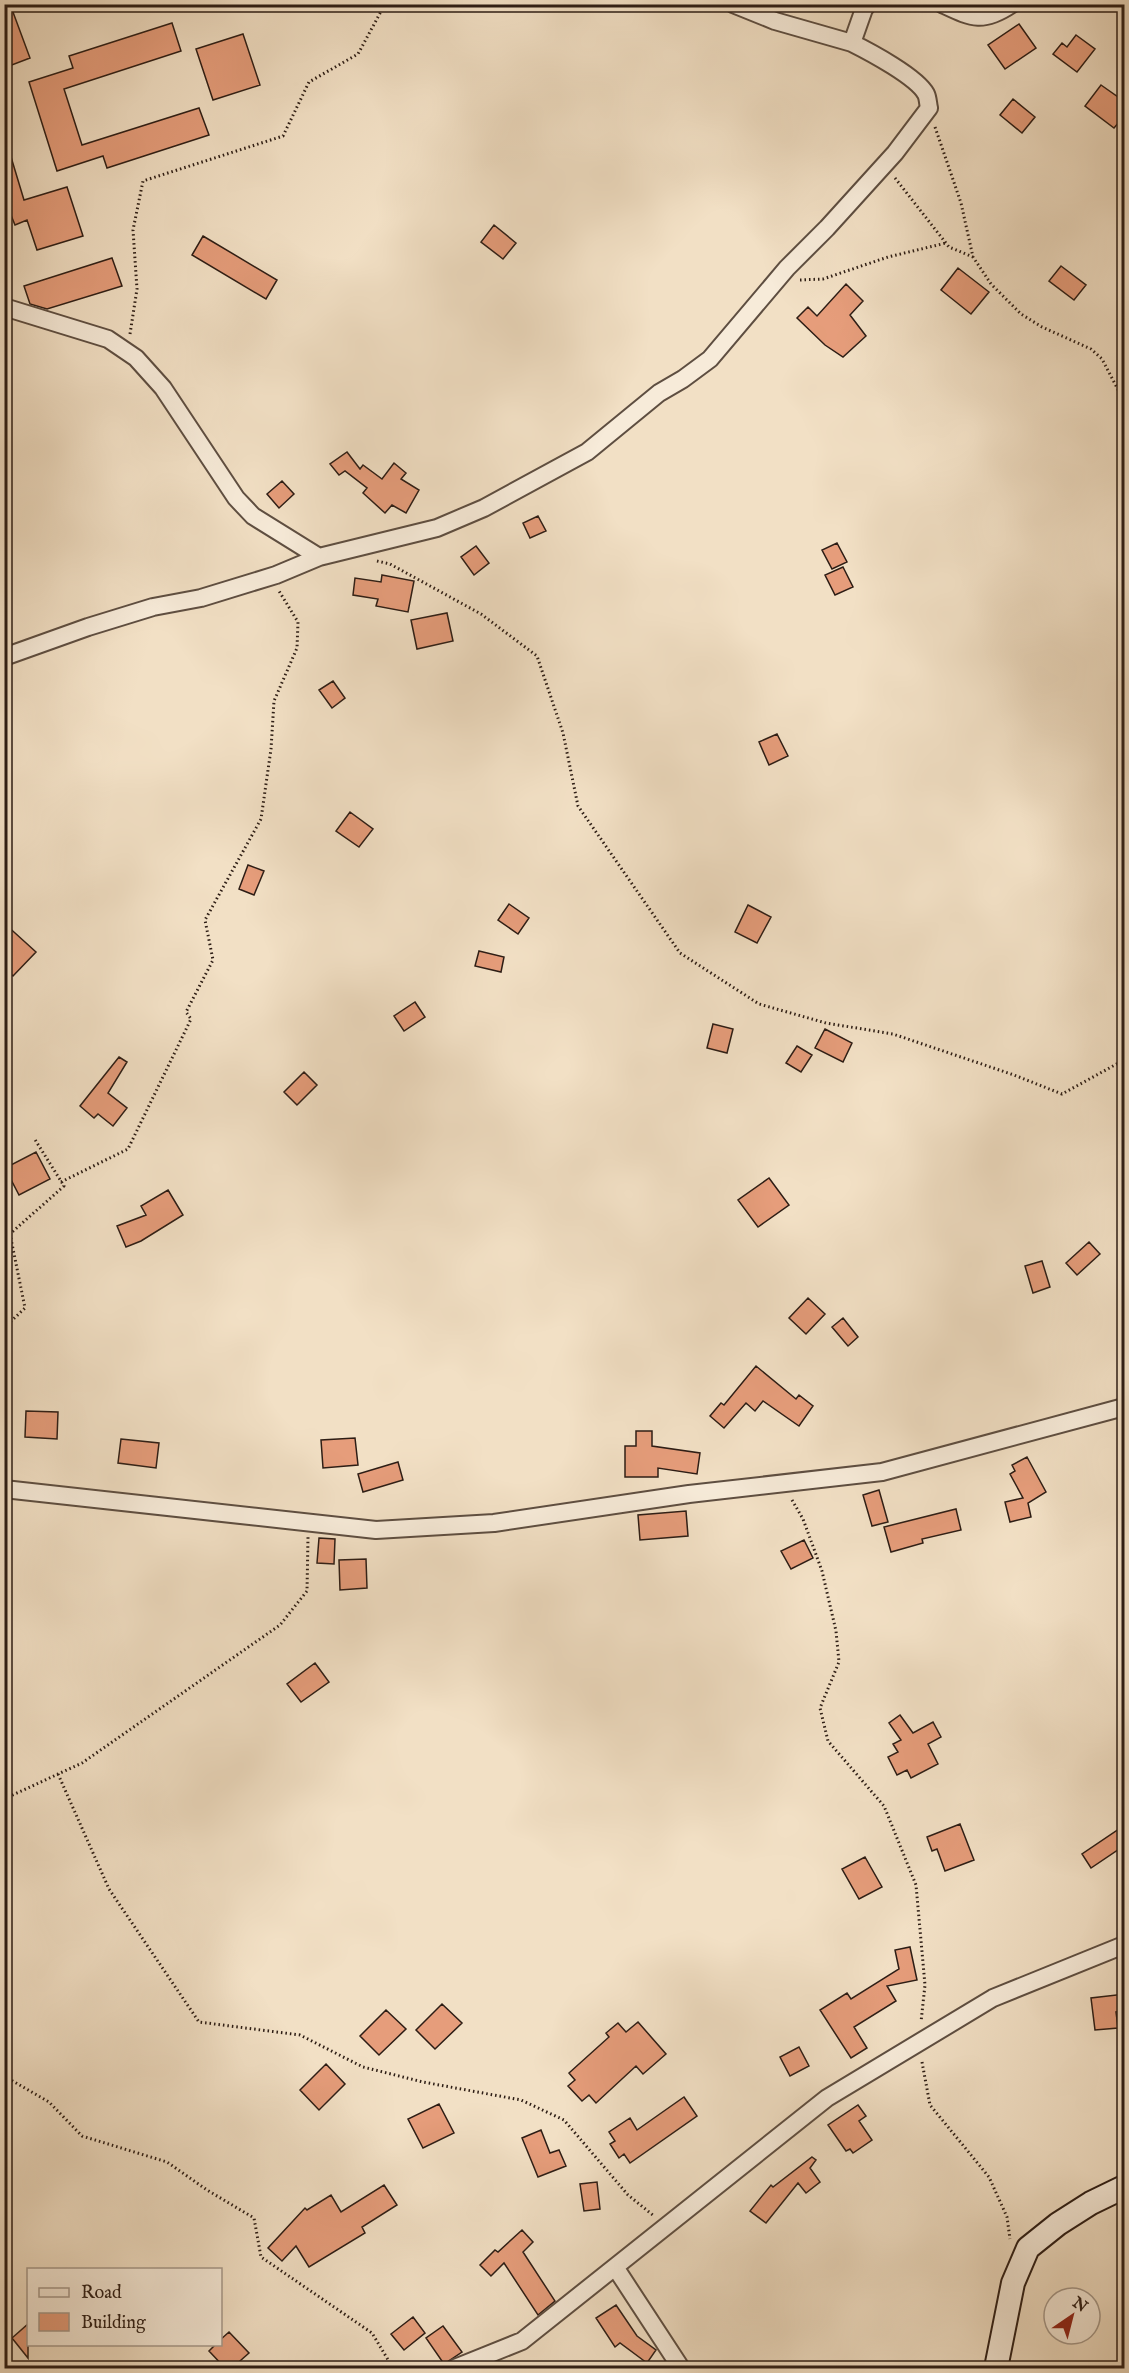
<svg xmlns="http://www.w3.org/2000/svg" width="1129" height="2373" font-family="'IM FELL English',serif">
  <rect width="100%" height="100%" fill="#f2e0c5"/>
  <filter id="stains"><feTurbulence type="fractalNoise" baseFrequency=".00333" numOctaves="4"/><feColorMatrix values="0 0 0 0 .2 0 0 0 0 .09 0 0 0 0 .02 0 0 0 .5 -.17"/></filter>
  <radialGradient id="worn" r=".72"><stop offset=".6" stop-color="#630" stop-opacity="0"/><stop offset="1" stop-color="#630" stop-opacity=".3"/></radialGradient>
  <path fill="#e69d7b" stroke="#2d1d15" stroke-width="1.5" d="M4,4H10L30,58L4,68Z
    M172,23L181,51L64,89L82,145L199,108L209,135L107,168L103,156L57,171L29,82L73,68L69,56Z
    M1019,24L1036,48L1005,69L988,45Z
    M243,34L260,85L213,100L196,49Z
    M1076,35L1095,49L1077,72L1053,54L1062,43L1067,47Z
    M1101,85L1125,102V115L1114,128L1085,106Z
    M1013,99L1035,117L1022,133L1000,115Z
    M8,147L24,200L67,187L83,236L37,250L27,220L15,225L4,198V148Z
    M494,225L516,243L503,259L481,242Z
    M203,236L277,280L266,299L192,255Z
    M112,258L122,286L47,309L30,304L24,286Z
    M1061,266L1086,285L1074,300L1049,281Z
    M958,268L989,292L971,314L941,290Z
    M846,284L863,301L850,315L866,336L843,357L825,345L797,318L808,307L817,316Z
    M347,452L360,469L363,465L382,479L394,463L406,473L401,479L419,490L406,513L392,505L385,513L363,493L367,488L345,471L339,475L330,464Z
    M282,481L294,494L279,508L267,494Z
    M538,516L546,531L530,538L523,523Z
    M837,543L847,562L832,569L822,550Z
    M476,546L489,563L474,575L461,557Z
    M843,567L853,587L835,595L825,575Z
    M382,575L414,581L408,612L376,606L378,599L353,595L355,578L381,582Z
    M447,613L453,641L417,649L411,620Z
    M333,681L345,698L332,708L319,690Z
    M777,734L788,756L769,765L759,742Z
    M350,812L373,829L359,847L336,831Z
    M248,865L264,871L254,895L239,889Z
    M509,904L529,918L518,934L498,920Z
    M748,905L771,917L757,943L735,932Z
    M4,923L36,952L13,976L4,968Z
    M479,951L504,957L501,972L475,966Z
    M415,1002L425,1017L404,1031L394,1016Z
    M713,1024L733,1029L727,1053L707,1048Z
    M825,1029L852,1043L843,1062L815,1048Z
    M797,1046L812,1055L801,1072L786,1063Z
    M119,1057L127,1062L108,1093L127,1108L113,1126L98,1114L94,1118L80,1106Z
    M304,1072L317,1085L297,1105L284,1092Z
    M36,1152L50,1179L19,1195L5,1168Z
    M769,1178L789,1205L758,1227L738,1200Z
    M168,1190L183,1215L141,1241L126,1247L117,1226L146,1215L141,1206Z
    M1089,1242L1100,1254L1077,1275L1066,1263Z
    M1042,1261L1050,1287L1033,1293L1025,1266Z
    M808,1298L825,1314L806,1334L789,1318Z
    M843,1318L858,1337L848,1346L832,1327Z
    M756,1366L796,1399L799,1395L813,1406L799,1426L763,1401L755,1411L746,1403L724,1428L710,1416L721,1403L724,1405Z
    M26,1411L58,1412L57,1439L25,1437Z
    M636,1431H652V1446L700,1453L697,1474L658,1468V1477H625V1446H636Z
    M355,1438L358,1465L323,1468L321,1440Z
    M121,1439L159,1443L156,1468L118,1463Z
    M1027,1457L1046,1492L1028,1503L1031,1517L1010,1522L1005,1502L1023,1498L1010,1474L1015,1471L1012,1465Z
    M398,1462L403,1480L363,1492L358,1474Z
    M879,1490L888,1522L872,1526L863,1495Z
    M956,1509L961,1530L922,1539L923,1543L891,1552L884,1527Z
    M686,1511L688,1536L640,1540L638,1515Z
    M319,1538L335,1539L334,1564L317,1563Z
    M804,1540L813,1558L791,1569L781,1551Z
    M366,1559L367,1588L340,1590L339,1560Z
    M315,1663L329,1682L301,1702L287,1684Z
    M900,1715L913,1733L933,1722L941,1737L928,1744L938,1764L911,1778L907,1770L897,1775L888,1757L898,1752L893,1744L901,1740L889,1723Z
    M960,1824L974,1860L945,1871L937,1849L932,1851L927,1837Z
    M1125,1825V1845L1091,1868L1082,1854Z
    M865,1857L882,1887L859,1899L842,1869Z
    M910,1947L917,1980L887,1986L896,2001L854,2027L867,2048L851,2058L820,2010L847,1993L851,1999L899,1969L895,1950Z
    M1125,1994V2011L1116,2012L1118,2028L1095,2030L1091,1998Z
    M442,2004L462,2023L435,2049L416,2030Z
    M386,2010L406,2029L379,2055L360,2036Z
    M638,2022L666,2054L643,2074L636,2066L596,2103L589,2095L582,2101L568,2086L575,2080L569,2073L609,2037L606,2033L618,2023L626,2032Z
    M799,2047L809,2066L790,2076L780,2057Z
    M326,2064L345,2084L319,2110L300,2090Z
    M684,2097L697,2116L630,2163L624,2154L619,2158L610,2144L615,2141L609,2132L630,2118L637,2130Z
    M439,2104L454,2133L423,2148L408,2119Z
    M858,2105L866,2116L859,2121L872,2140L853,2153L850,2149L846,2151L828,2125Z
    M541,2130L550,2153L559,2150L566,2166L538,2177L522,2138Z
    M812,2157L816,2160L810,2168L820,2182L806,2193L798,2183L766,2223L750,2211L771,2185L773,2187Z
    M597,2182L600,2209L584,2211L580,2184Z
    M384,2185L397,2205L362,2227L365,2233L309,2267L296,2246L282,2261L268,2248L305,2208L307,2210L331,2195L341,2212Z
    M522,2230L533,2242L523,2252L555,2301L538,2315L504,2263L491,2276L480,2265L495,2250L498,2252Z
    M616,2305L637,2336L656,2350L647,2363L620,2343L615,2347L596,2318Z
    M413,2317L425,2333L404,2350L391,2334Z
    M28,2324V2358L12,2338Z
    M443,2326L462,2352L444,2364L426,2338Z
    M229,2332L249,2353L232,2368H225L209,2351L216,2344H220V2340Z"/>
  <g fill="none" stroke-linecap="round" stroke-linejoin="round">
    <g stroke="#5e4e41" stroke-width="20">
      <path id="street" d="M733,4L775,21L852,43
        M942,4C972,18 982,24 1012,4
        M4,307L108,339L136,358L163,388L236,498L253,516L319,557
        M4,657L88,627L153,607L201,598L276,575L319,557L437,528L484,508L587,452L659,393L683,379L710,359L787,268L827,228L895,153L929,108C928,104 928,98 926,94C917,77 870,52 852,43L864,9L868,4
        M4,1489L376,1530L494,1523L689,1494L882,1472L1124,1407
        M615,2267L681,2368
        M455,2368L522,2341L827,2098L993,1998L1124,1945"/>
    </g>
    <g stroke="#2d1d15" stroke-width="26">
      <path id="secondary" d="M996,2368L1013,2283L1028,2248L1058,2224L1091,2203L1124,2187"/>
    </g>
    <path stroke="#2d1d15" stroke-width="3" stroke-dasharray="1.5 3" stroke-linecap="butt" d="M935,127L961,203L973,257L991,284L1021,314L1042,327L1091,349L1102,359L1124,401
      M895,178L949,247L973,257
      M800,280L823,279L888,257L946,243
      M130,334L137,289L133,230L143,181L283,136L309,82L358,54L385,4
      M377,561L390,564L481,614L537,656L563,733L578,806L680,953L759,1004L826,1023L893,1034L1014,1075L1062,1094L1124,1060
      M61,1182L128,1149L191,1019L186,1012L213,960L205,920L261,819L271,749L274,701L297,648L298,622L279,591
      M4,1328L25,1308L10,1234L64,1186L34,1138
      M792,1500L803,1519L822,1571L836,1631L839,1662L820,1708L828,1741L884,1806L916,1885L925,1985L921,2022
      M58,1774L109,1889L199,2022L300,2035L363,2067L423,2082L521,2100L564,2120L628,2195L654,2216
      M4,1799L82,1763L280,1625L307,1591L308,1537
      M922,2062L930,2105L989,2177L1007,2217L1010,2239
      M4,2076L49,2102L82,2136L167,2162L207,2190L254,2218L261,2257L372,2333L393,2368"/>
    <use href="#street" stroke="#f7ebd9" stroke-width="16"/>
    <use href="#secondary" stroke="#f7ebd9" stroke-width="22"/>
  </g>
  <rect width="1129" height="2373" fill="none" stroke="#f2e0c5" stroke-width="24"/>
  <rect x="6" y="6" width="1117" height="2361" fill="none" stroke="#2d1d15" stroke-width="3"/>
  <rect x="12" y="12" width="1105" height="2349" fill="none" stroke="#2d1d15" stroke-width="1.5"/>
  <rect x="27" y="2268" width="195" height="78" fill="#f7ebd9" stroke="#a6998b" stroke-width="1.5"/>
  <rect x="39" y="2288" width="30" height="9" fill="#f7ebd9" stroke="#a6998b" stroke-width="1.5"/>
  <text x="81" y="2298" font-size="18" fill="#2d1d15">Road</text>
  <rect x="39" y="2313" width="30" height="18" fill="#e69d7b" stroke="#a6998b" stroke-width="1.5"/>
  <text x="81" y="2328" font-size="18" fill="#2d1d15">Building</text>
  <g transform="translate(1072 2316) rotate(35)"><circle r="28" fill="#f7ebd9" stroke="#a6998b" stroke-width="1.5"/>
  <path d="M0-4.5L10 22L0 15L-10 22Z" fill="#8f2418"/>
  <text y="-9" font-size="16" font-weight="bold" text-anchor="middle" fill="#2d1d15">N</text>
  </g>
  <rect width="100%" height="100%" filter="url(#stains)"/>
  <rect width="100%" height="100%" fill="url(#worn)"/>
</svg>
